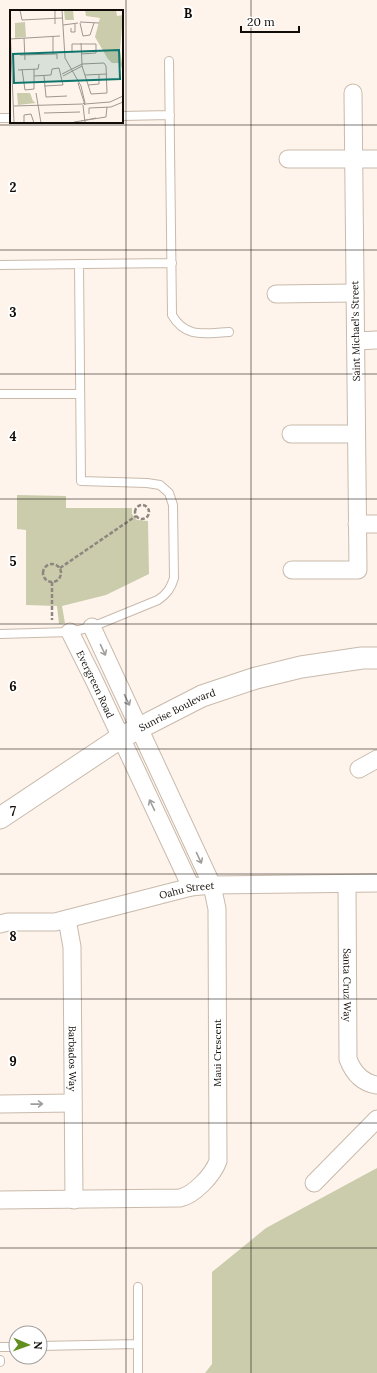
<svg xmlns="http://www.w3.org/2000/svg" width="377" height="1373" font-family="Lora,serif">
  <rect width="100%" height="100%" fill="#fef4eb"/>
  <path fill="#caccac" d="M17,495L66,496V508H132V514L137,520L148,521L149,574L106,595L62,606L65,623L59,624L57,606L26,605V530L17,529Z
    M377,1168V1373H205L212,1364V1272L266,1228Z"/>
  <g fill="none" stroke-linecap="round" stroke-linejoin="round">
    <g stroke="#c9baac" stroke-width="10">
      <path id="service" d="M169,61L172,315C186,339 205,333 229,332
        M122,116L170,115
        M0,118H11
        M0,265L172,263
        M0,394H80
        M0,634L70,632L92,627L158,600C167,594 171,588 174,578L173,505L169,493L160,485L147,483L81,481L79,264
        M40,1346L138,1344
        M0,1347H16
        M0,1360V1362
        M138,1373V1287"/>
    </g>
    <g stroke="#c9baac" stroke-width="19">
      <g id="minor">
        <path d="M288,159H377"/>
        <path d="M276,294L355,293"/>
        <path d="M356,341L377,340"/>
        <path d="M291,434H356"/>
        <path d="M357,524H377"/>
        <path d="M292,570H358L353,93"/>
        <path id="s1" d="M70,632L95,682L191,887"/>
        <path d="M359,769L377,759"/>
        <path id="s2" d="M347,884L348,1059C353,1072 362,1083 377,1085"/>
        <path id="s3" d="M67,919L72,947L74,1200"/>
        <path id="s4" d="M0,924L8,922H55L191,887L212,885L377,883"/>
        <path d="M0,1104L73,1103"/>
        <path d="M314,1183L377,1119"/>
        <path d="M0,1200L180,1198C194,1195 213,1175 218,1161L217,909L212,885L92,627"/>
      </g>
    </g>
    <g stroke="#c9baac" stroke-width="23">
      <g id="tertiary">
        <path id="s5" d="M0,818L120,738L202,696L256,678L301,667L362,658H377"/>
      </g>
    </g>
    <path stroke="#8e867f" stroke-width="2.5" stroke-dasharray="4 2" stroke-linecap="butt" d="M135 512a7 7 0 1 1 14 0a7 7 0 1 1-14 0Z
      M43 573a9 9 0 1 1 18 0a9 9 0 1 1-18 0Z
      M60,568L136,516
      M52,582V620"/>
    <use href="#service" stroke="#fff" stroke-width="8"/>
    <use href="#minor" stroke="#fff" stroke-width="17"/>
    <use href="#tertiary" stroke="#fff" stroke-width="21"/>
  </g>
  <defs><path id="oneway-shaft" d="M-6 0H5M1.5-3L5.5 0L1.5 3" fill="none" stroke-width="1.6" stroke-linecap="round" stroke-linejoin="round"/></defs>
  <g stroke="#a09e9c">
    <use href="#oneway-shaft" transform="translate(103 650) rotate(65)"/>
    <use href="#oneway-shaft" transform="translate(127 700) rotate(64)"/>
    <use href="#oneway-shaft" transform="translate(152 805) rotate(-115)"/>
    <use href="#oneway-shaft" transform="translate(199 858) rotate(65)"/>
    <use href="#oneway-shaft" transform="translate(37 1104) rotate(-1)"/>
  </g>
  <path fill="none" stroke="#110c07" stroke-width="1" stroke-opacity="0.55" d="M126,0V1373M251,0V1373M0,125H377M0,250H377M0,374H377M0,499H377M0,624H377M0,749H377M0,874H377M0,999H377M0,1123H377M0,1248H377"/>
  <g text-anchor="middle" stroke-width="4" stroke-linejoin="round" paint-order="stroke">
    <g font-size="10" fill="#110c07" stroke="#fff">
      <text transform="translate(355 331) rotate(-91)" y="4">Saint Michael's Street</text>
      <text dy="4" stroke="none"><textPath href="#s1" startOffset="58">Evergreen Road</textPath></text>
      <text dy="4" stroke="none"><textPath href="#s5" startOffset="208">Sunrise Boulevard</textPath></text>
      <text dy="4" stroke="none"><textPath href="#s4" startOffset="191">Oahu Street</textPath></text>
      <text dy="4" stroke="none"><textPath href="#s2" startOffset="101">Santa Cruz Way</textPath></text>
      <text transform="translate(217 1053) rotate(-90)" y="4">Maui Crescent</text>
      <text dy="4" stroke="none"><textPath href="#s3" startOffset="140">Barbados Way</textPath></text>
    </g>
  </g>
  <g transform="translate(10 10)">
    <rect width="113" height="113" fill="#fef4eb"/>
    <path d="M54,0H63L64,10H55ZM75,0H106L107,6L113,5L110,40L113,60L109,53H102L98,49L85,27L90,8L76,6ZM15,12L16,27L5,28V13ZM7,83H20L23,91L26,93L8,95Z" fill="#caccac"/>
    <path fill="none" stroke="#9f9790" stroke-width="1" d="M10,0L12,10L52,8M45,0V14M52,0L55,48L71,76L75,93M70,12L89,13M70,13L73,26L80,25L84,13M53,15L68,13M0,17L4,113M61,18V22H65V14M43,27V44M14,28L15,50M0,29L50,26M62,43V34H86V43L71,44M10,45L47,44V49M12,59L15,80L24,79V59M8,60L28,59L29,54M52,64L72,54L94,53L96,56L97,83L81,84L72,56V54L71,33M75,65L97,64M24,66L41,65L42,59L49,58L53,75L34,76M34,66L36,87L57,86M53,66L72,56M68,73L75,95L73,93M78,75L89,74V65M26,83L31,113M75,94L100,92L113,86M73,95L75,113M4,96L73,94M34,103L70,102M79,104V98L101,97L113,92M71,111L86,108M64,112L96,107L97,97M14,113V105L21,104L24,113"/>
    <path fill="#0f766e" fill-opacity="0.15" stroke="#0f766e" stroke-width="2" d="M109,40L110,69L4,73L3,44Z"/>
    <rect width="113" height="113" fill="none" stroke="#110c07" stroke-width="2"/>
  </g>
  <g font-size="13" text-anchor="middle" font-weight="bold" fill="#110c07" stroke="#fff" stroke-width="4" stroke-linejoin="round" paint-order="stroke">
    <text x="188" y="18">B</text>
    <text x="13" y="192">2</text>
    <text x="13" y="317">3</text>
    <text x="13" y="441">4</text>
    <text x="13" y="566">5</text>
    <text x="13" y="691">6</text>
    <text x="13" y="816">7</text>
    <text x="13" y="941">8</text>
    <text x="13" y="1066">9</text>
  </g>
  <g transform="translate(28 1345) rotate(92)"><circle r="19" fill="#ffffff" stroke="#a09e9c"/>
  <path d="M0-3L7 15L0 10L-7 15Z" fill="#648e1f"/>
  <text y="-6" font-size="11" font-weight="bold" text-anchor="middle" fill="#110c07">N</text>
  </g>
  <path d="M241 26v6h58v-6" fill="none" stroke="#110c07" stroke-width="2"/>
  <text x="247" y="26" font-size="12" fill="#110c07" stroke="#ffffff" stroke-width="3" paint-order="stroke">20 m</text>
</svg>
